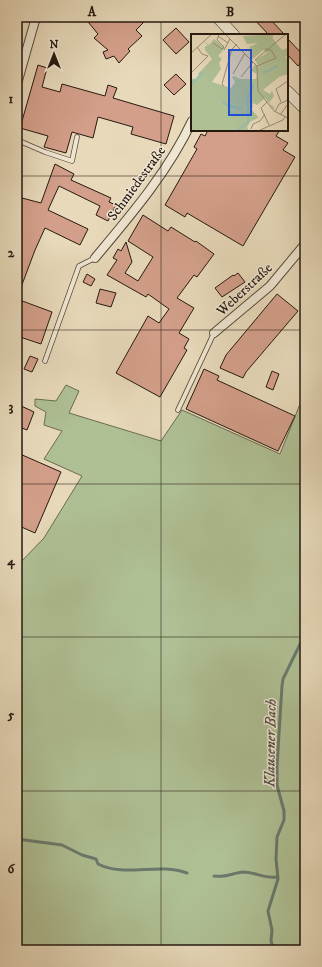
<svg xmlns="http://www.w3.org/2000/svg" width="322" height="967" font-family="'IM FELL DW Pica',serif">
  <rect width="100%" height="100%" fill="#e7d9ba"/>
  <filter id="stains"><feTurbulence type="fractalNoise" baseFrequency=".005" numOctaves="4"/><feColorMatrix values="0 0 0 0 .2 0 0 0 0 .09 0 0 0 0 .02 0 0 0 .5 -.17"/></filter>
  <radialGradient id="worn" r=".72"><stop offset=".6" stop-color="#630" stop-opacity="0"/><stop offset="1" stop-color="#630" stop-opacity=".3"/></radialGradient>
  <path fill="#afc095" stroke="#6a6c52" d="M66,385L79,391L69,413L161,441L182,410L280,454L300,404L305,406V950H17V564H19L44,538L82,476L44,459L62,431L44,425L46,412L35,406V399L56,401Z"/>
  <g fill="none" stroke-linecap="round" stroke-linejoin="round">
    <path stroke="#6a7a6d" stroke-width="3" d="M17,839L62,845L82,855L96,859L98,864C126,878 158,862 187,873
      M214,876C224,878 233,873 243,872C255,872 265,879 278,877
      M274,950L271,941L272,930L268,911L278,879L276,859L277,837L284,820V811L277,785V766L282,686L283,679L305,634"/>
  </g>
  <path fill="#d39f8a" stroke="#261910" d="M84,17H149L136,30L142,36L128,49L130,51L119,63L114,56L106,59L103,52L108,50L94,38L98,34Z
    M252,17H268L285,35H269Z
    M176,28L189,42L176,54L163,40Z
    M287,38L305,57L298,66L287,54Z
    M38,65L47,68L42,87L60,92L62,84L105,96L108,85L117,88L113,98L174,116L166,144L131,134L133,127L98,117L93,138L72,132L66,153L44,147L48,136L20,128Z
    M176,74L186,84L174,95L164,85Z
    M208,130H280L276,136L288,143L283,150L295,157L243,246L187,213L185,217L165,205L197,149L194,147L201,134L205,136Z
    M55,164L74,174L71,180L111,198L109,202L116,205L108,221L96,215L100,206L59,186L48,210L88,229L80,245L45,228L35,250L17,298V216L22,198L41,203Z
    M143,215L168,231L171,227L195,242L196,241L214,254L197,277L194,275L177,298L194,308L179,333L189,339L184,348L187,350L160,397L116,373L148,316L159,323L169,309L148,294L146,297L107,275L117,260L113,258L118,249L121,251L126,242L132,262L125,273L138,281L153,257L128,241Z
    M238,273L245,282L222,297L215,288L233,275L234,276Z
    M87,274L95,279L91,286L83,282Z
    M100,289L116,293L111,307L96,303Z
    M277,294L298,311L246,372L243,378L220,368L226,355Z
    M17,299L52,312L41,344L17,336Z
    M30,356L38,359L32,372L24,369Z
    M204,369L219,376L217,380L295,416L278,451L186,409Z
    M272,371L279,374L273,390L266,387Z
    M17,404L34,412L27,430L17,426Z
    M20,454L61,472L35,533L17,525V463Z"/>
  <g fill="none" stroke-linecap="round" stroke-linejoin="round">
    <g stroke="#56493a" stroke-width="5.5">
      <path id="service" d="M17,140L45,152L72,161L77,137
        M45,361L79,266L95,258
        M178,410L214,333"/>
    </g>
    <g stroke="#56493a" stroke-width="10">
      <path id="minor" d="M17,84L36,17
        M95,258C131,215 168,172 192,121
        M214,333L270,286L305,244"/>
    </g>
    <g stroke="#261910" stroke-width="12">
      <path id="secondary" d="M217,17L234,35
        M287,91L305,109"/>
    </g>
    <use href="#service" stroke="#efe6d2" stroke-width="4"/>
    <use href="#minor" stroke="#efe6d2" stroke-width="8"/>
    <use href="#secondary" stroke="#efe6d2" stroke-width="11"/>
  </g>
  <path fill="none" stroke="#261910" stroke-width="1" stroke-opacity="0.55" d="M161,17V950M17,176H305M17,330H305M17,484H305M17,637H305M17,791H305"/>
  <g text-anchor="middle" stroke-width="3" stroke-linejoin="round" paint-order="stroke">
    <g font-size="14" fill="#261910" stroke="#efe6d2">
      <text transform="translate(136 183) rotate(-54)" y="5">Schmiedestraße</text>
      <text transform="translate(244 289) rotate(-43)" y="5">Weberstraße</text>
    </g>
    <g font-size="15" font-style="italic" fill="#4e5146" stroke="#efe6d2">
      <text transform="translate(270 743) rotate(-89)" y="5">Klausener Bach</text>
    </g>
  </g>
  <g transform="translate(191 34)">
    <rect width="97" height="97" fill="#e7d9ba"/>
    <path d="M82,0V5L91,16L97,14V21L94,23L97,25V40L88,43L72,56L79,60L81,57L83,62L78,69L84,74L82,75L74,64L66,71L62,69L61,76L68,84L64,83L67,84L59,88L56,94L59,97H0V46L3,44L4,47L9,42L7,40L21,25L14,16V12H17L13,7L18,11L23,5L34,14L27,22L31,25L28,29L30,35L21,48L40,54L44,48L41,43L43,42L49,45H65L66,40L60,37L64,30L69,34L64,26L76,19L72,16L62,25L59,21L60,18L58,13L67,9L56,10L52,2Z" fill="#afc095"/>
    <path fill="none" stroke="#97baab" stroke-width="2" d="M72,39L87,32M0,51L12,38M31,67L36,71L51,75M46,97L57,88V62L63,51"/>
    <path fill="none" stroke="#9a8c76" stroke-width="1" d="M34,0L66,32L67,57L83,77L97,84M27,2L37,9M22,9L31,15L33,13L26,6L28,0M33,16L39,5M0,19L21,0M64,26L95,0M66,32L85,24L80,16L74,15M0,39L17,22L11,20L6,13M42,40L54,19M50,43L62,28M33,52L31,50L41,15L46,10M76,68L70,74L78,91M90,68L85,55L97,47M84,78L88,70L97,66M89,81L97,70M60,95L62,90L69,87L74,80M67,97L92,86L94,83"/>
    <path fill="#1d4ed8" fill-opacity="0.15" stroke="#1d4ed8" stroke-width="2" d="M38,16H60V81H38Z"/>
    <rect width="97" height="97" fill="none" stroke="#261910" stroke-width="2"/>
  </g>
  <rect width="322" height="967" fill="none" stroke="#e7d9ba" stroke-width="44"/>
  <g transform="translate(54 54)" stroke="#efe6d2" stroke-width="3" paint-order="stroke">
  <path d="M0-3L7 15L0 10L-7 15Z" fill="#261910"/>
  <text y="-6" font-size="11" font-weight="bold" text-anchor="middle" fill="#261910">N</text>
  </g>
  <rect x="22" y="22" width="278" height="923" fill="none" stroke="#261910" stroke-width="1.5"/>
  <g font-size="13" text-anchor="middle" font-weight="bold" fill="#261910">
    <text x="92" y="16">A</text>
    <text x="230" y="16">B</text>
    <text x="11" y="103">1</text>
    <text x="11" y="257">2</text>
    <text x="11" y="411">3</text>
    <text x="11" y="565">4</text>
    <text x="11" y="719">5</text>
    <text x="11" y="873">6</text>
  </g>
  <rect width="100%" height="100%" filter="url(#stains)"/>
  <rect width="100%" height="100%" fill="url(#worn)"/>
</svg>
